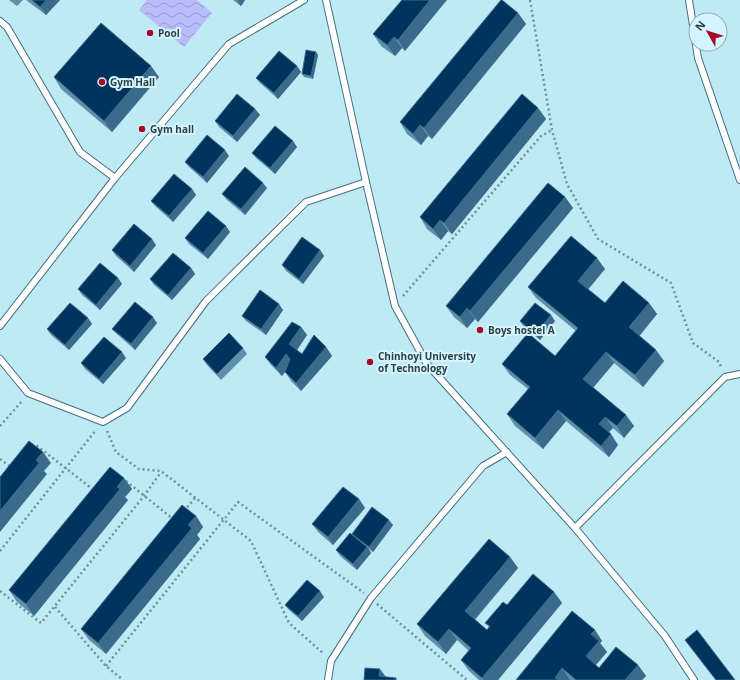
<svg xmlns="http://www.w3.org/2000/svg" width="740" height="680" font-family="'Open Sans',sans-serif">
  <defs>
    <pattern id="water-waves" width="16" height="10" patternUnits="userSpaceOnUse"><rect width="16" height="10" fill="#b9bcfa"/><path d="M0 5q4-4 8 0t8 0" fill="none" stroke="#979acc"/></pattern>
  </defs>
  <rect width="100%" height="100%" fill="#beeaf5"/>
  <path fill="url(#water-waves)" d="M147,0H197L212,13L184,47L139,10Z"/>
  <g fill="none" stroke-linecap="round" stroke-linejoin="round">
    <g stroke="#466e78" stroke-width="8">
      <path id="lane" d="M326,0L366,182L395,306L427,364L575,528L665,636L694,680
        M689,0L698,58L740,180
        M0,21L7,27L80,152L115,178
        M0,326L115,178L229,44L304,0
        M0,359L28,393L103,422L127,408L206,301L306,202L366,182
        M575,528L725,377L740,374
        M328,680L331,661L371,598L483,466L507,452"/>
    </g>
    <path stroke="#718f96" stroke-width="2.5" stroke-dasharray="2 3" stroke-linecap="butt" d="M530,0L552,130L567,184L598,239L671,283L693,343L719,362L722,369
      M403,296L541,136L552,130
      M0,426L22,401
      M107,431L116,452L139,469L161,471L251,541L289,623L324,654
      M33,448L36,445L95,491
      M0,459L11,467
      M126,481L173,519
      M184,511L195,498
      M0,551L96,430
      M0,591L41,623L144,496L161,472
      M377,604L467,680
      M55,607L106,666L123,680
      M106,666L238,502L364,593"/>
    <use href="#lane" stroke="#fff" stroke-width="6"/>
  </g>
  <path fill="#608fa9" d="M9,0H23L17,6Z
    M26,0H60L46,15Z
    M233,0H245L241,6Z
    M402,0L405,51L402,48L395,56L381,46L373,34Z
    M518,13L526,24L432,139L428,136L421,145L407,134L400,122Z
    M318,55L313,79L304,77L302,74Z
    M297,66L301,72L278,99L260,83L256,78Z
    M54,77H159L112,132L61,89Z
    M538,108L546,119L452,234L448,231L441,240L427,229L420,217Z
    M255,109L260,115L237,142L219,127L215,121Z
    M297,147L275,174L256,158L252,153Z
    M229,156L207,183L189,167L185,162Z
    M267,188L245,215L227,200L222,194Z
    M192,189L196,195L173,222L155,206L151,201Z
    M565,197L573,208L478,322L475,319L467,328L454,317L446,306Z
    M230,232L208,259L189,244L185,238Z
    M156,245L134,272L116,256L112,250Z
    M320,250L324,256L303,284L286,271L282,265Z
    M191,268L195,274L172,300L154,285L150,279Z
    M605,269L588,289L605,303H649L657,314L639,336L664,361L643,387L614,363L593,388L634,426L624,438L613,428L609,432L618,445L609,457L566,421L543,449L515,426L507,414L528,389L510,375L502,364L555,356L576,331L536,298L528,287Z
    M118,278L122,284L100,310L82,295L78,289Z
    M283,310L266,335L246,321L242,316Z
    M88,318L92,324L69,350L51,335L47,329Z
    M520,321H555L540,340L524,327Z
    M157,323L135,350L117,334L112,329Z
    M301,327L307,335L297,350L302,354L326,347L332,356L301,391L291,381L285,372L282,376L271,365L265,357Z
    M243,348L247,354L221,380L207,365L203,359Z
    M126,358L103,384L85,369L81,363Z
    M124,478L132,489L125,497L128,500L34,616L17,602L9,590Z
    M359,499L365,508L333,545L318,532L312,524Z
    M196,516L203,527L197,535L200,539L106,654L89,640L81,629Z
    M393,525L373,552L369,549L371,553L357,570L340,556L336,550L353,536L352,534Z
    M510,557L518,568L475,620L487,630L489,627L485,623L507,605L554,592L562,603L498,680H479L469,671L461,660L469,651L457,640L446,654L425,636L417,624Z
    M324,597L302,621L289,610L285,605Z
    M595,630L602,641L600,643L607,652L596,665L599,668L638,665L646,676L642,680H516Z"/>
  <path fill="#3a6b8b" d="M46,0H60L46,15L40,7Z
    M237,0H245L241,6Z
    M430,0H447L405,51L398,40Z
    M518,13L526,24L432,139L424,128Z
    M394,37L402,48L395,56L387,45Z
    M316,52L318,55L313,79L311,76Z
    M151,66L159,77L112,132L104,121Z
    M297,66L301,72L278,99L274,93Z
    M538,108L546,119L452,234L444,223Z
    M255,109L260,115L237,142L233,136Z
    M420,125L428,136L421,145L413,134Z
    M293,141L297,147L275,174L270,168Z
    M225,150L229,156L207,183L203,177Z
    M263,183L267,188L245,215L241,209Z
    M192,189L196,195L173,222L169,216Z
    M565,197L573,208L478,322L470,311Z
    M440,220L448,231L441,240L433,229Z
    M226,226L230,232L208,259L203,253Z
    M152,239L156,245L134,272L130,266Z
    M320,250L324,256L303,284L299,279Z
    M597,258L605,269L586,292L578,281Z
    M191,268L195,274L172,300L168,295Z
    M118,278L122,284L100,310L96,305Z
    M649,303L657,314L637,339L629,327Z
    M279,304L283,310L266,335L261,329Z
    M467,308L475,319L467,328L460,317Z
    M551,315L555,321L540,340L535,334Z
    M153,317L157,323L135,350L131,344Z
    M88,318L92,324L69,350L65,345Z
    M301,327L307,335L295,353L289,344Z
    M326,347L332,356L301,391L296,383Z
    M656,350L664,361L643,387L635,375Z
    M122,352L126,358L103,384L99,379Z
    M606,352L614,363L591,390L583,379Z
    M286,354L292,363L282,376L276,368Z
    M558,410L566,421L543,449L535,438Z
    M626,415L634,426L624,438L617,426Z
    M605,417L613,428L606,435L599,424Z
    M611,434L618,445L609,457L601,446Z
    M43,452L51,463L44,471L47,474L0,532V511L36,460Z
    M124,478L132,489L125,497L128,500L34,616L26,604Z
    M359,499L365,508L333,545L328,537Z
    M196,516L203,527L197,535L200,539L106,654L98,643L188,525Z
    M389,520L393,525L373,552L369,547Z
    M367,547L371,553L357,570L353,564Z
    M510,557L518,568L472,622L465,611Z
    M320,591L324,597L302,621L298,616Z
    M554,592L562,603L498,680H484L482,678Z
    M449,629L457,640L446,654L438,642Z
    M595,630L602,641L600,643L607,652L593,668L586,656L591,634Z
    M638,665L646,676L642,680H625Z
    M562,668L570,680H557L555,678Z
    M380,669L386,677L379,676Z"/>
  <path fill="#01345d" stroke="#3a6b8b" d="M32,0H46L40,7Z
    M402,0H430L398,40L394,37L387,45L373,34Z
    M501,0H502L518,13L424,128L420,125L413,134L400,122Z
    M101,23L151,66L104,121L54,77Z
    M306,50L316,52L311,76L302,74Z
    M279,51L297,66L274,93L256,78Z
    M237,94L255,109L233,136L215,121Z
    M522,94L538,108L444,223L440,220L433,229L420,217Z
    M275,126L293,141L270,168L252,153Z
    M207,135L225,150L203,177L185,162Z
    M245,167L263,183L241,209L222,194Z
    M174,174L192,189L169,216L151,201Z
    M548,183L565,197L470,311L467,308L460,317L446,306Z
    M208,211L226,226L203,253L185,238Z
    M134,224L152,239L130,266L112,250Z
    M571,236L597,258L578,281L605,303L623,281L649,303L629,327L656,350L635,375L606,352L583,379L626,415L617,426L605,417L599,424L611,434L601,446L558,410L535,438L507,414L530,387L502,364L528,333L555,356L578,328L528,287Z
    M302,237L320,250L299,279L282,265Z
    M173,253L191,268L168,295L150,279Z
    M100,263L118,278L96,305L78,289Z
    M260,290L279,304L261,329L242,316Z
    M135,302L153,317L131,344L112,329Z
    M70,303L88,318L65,345L47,329Z
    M535,303L551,315L535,334L520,321Z
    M292,322L301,327L289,344L302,354L314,335L326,347L296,383L285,372L290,359L286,354L276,368L265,357Z
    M229,333L243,348L217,374L203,359Z
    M104,337L122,352L99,379L81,363Z
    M29,441L43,452L36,460L39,463L0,511V477Z
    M110,467L124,478L117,487L120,489L26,604L9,590Z
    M343,487L359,499L328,537L312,524Z
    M182,505L196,516L188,525L192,528L98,643L81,629Z
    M372,507L389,520L369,547L352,534Z
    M350,533L367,547L353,564L336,550Z
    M489,539L510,557L465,611L487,630L490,626L485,623L503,602L507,605L533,574L554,592L482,678L461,660L471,648L449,629L438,642L417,624Z
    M307,580L320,591L298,616L285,605Z
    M572,611L595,630L591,634L599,641L586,656L599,668L616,647L638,665L625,680H576L562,668L555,678L558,680H516Z
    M697,630L735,680H716L685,640Z
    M365,668L380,669L379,676L396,678V680H364Z"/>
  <g fill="#a50a27" stroke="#d3f5ff" stroke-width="1.5">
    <circle cx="150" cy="33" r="4"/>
    <circle cx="102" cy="82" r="4"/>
    <circle cx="142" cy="129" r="4"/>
    <circle cx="480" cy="330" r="4"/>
    <circle cx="370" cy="362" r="4"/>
  </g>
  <g text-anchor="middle" stroke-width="4" stroke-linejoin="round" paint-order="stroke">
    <g font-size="10" font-weight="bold" fill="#2e4044" stroke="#d3f5ff" text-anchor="start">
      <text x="158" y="37">Pool</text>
      <text x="110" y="86">Gym Hall</text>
      <text x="150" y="133">Gym hall</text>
      <text x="488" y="334">Boys hostel A</text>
      <text x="378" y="360">Chinhoyi University<tspan x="378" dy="12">of Technology</tspan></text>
    </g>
  </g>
  <g transform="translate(708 32) rotate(309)"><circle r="19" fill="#d3f5ff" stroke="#91adb4"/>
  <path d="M0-3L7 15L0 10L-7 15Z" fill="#a50a27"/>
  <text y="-6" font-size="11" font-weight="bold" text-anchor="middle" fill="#2e4044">N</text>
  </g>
</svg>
